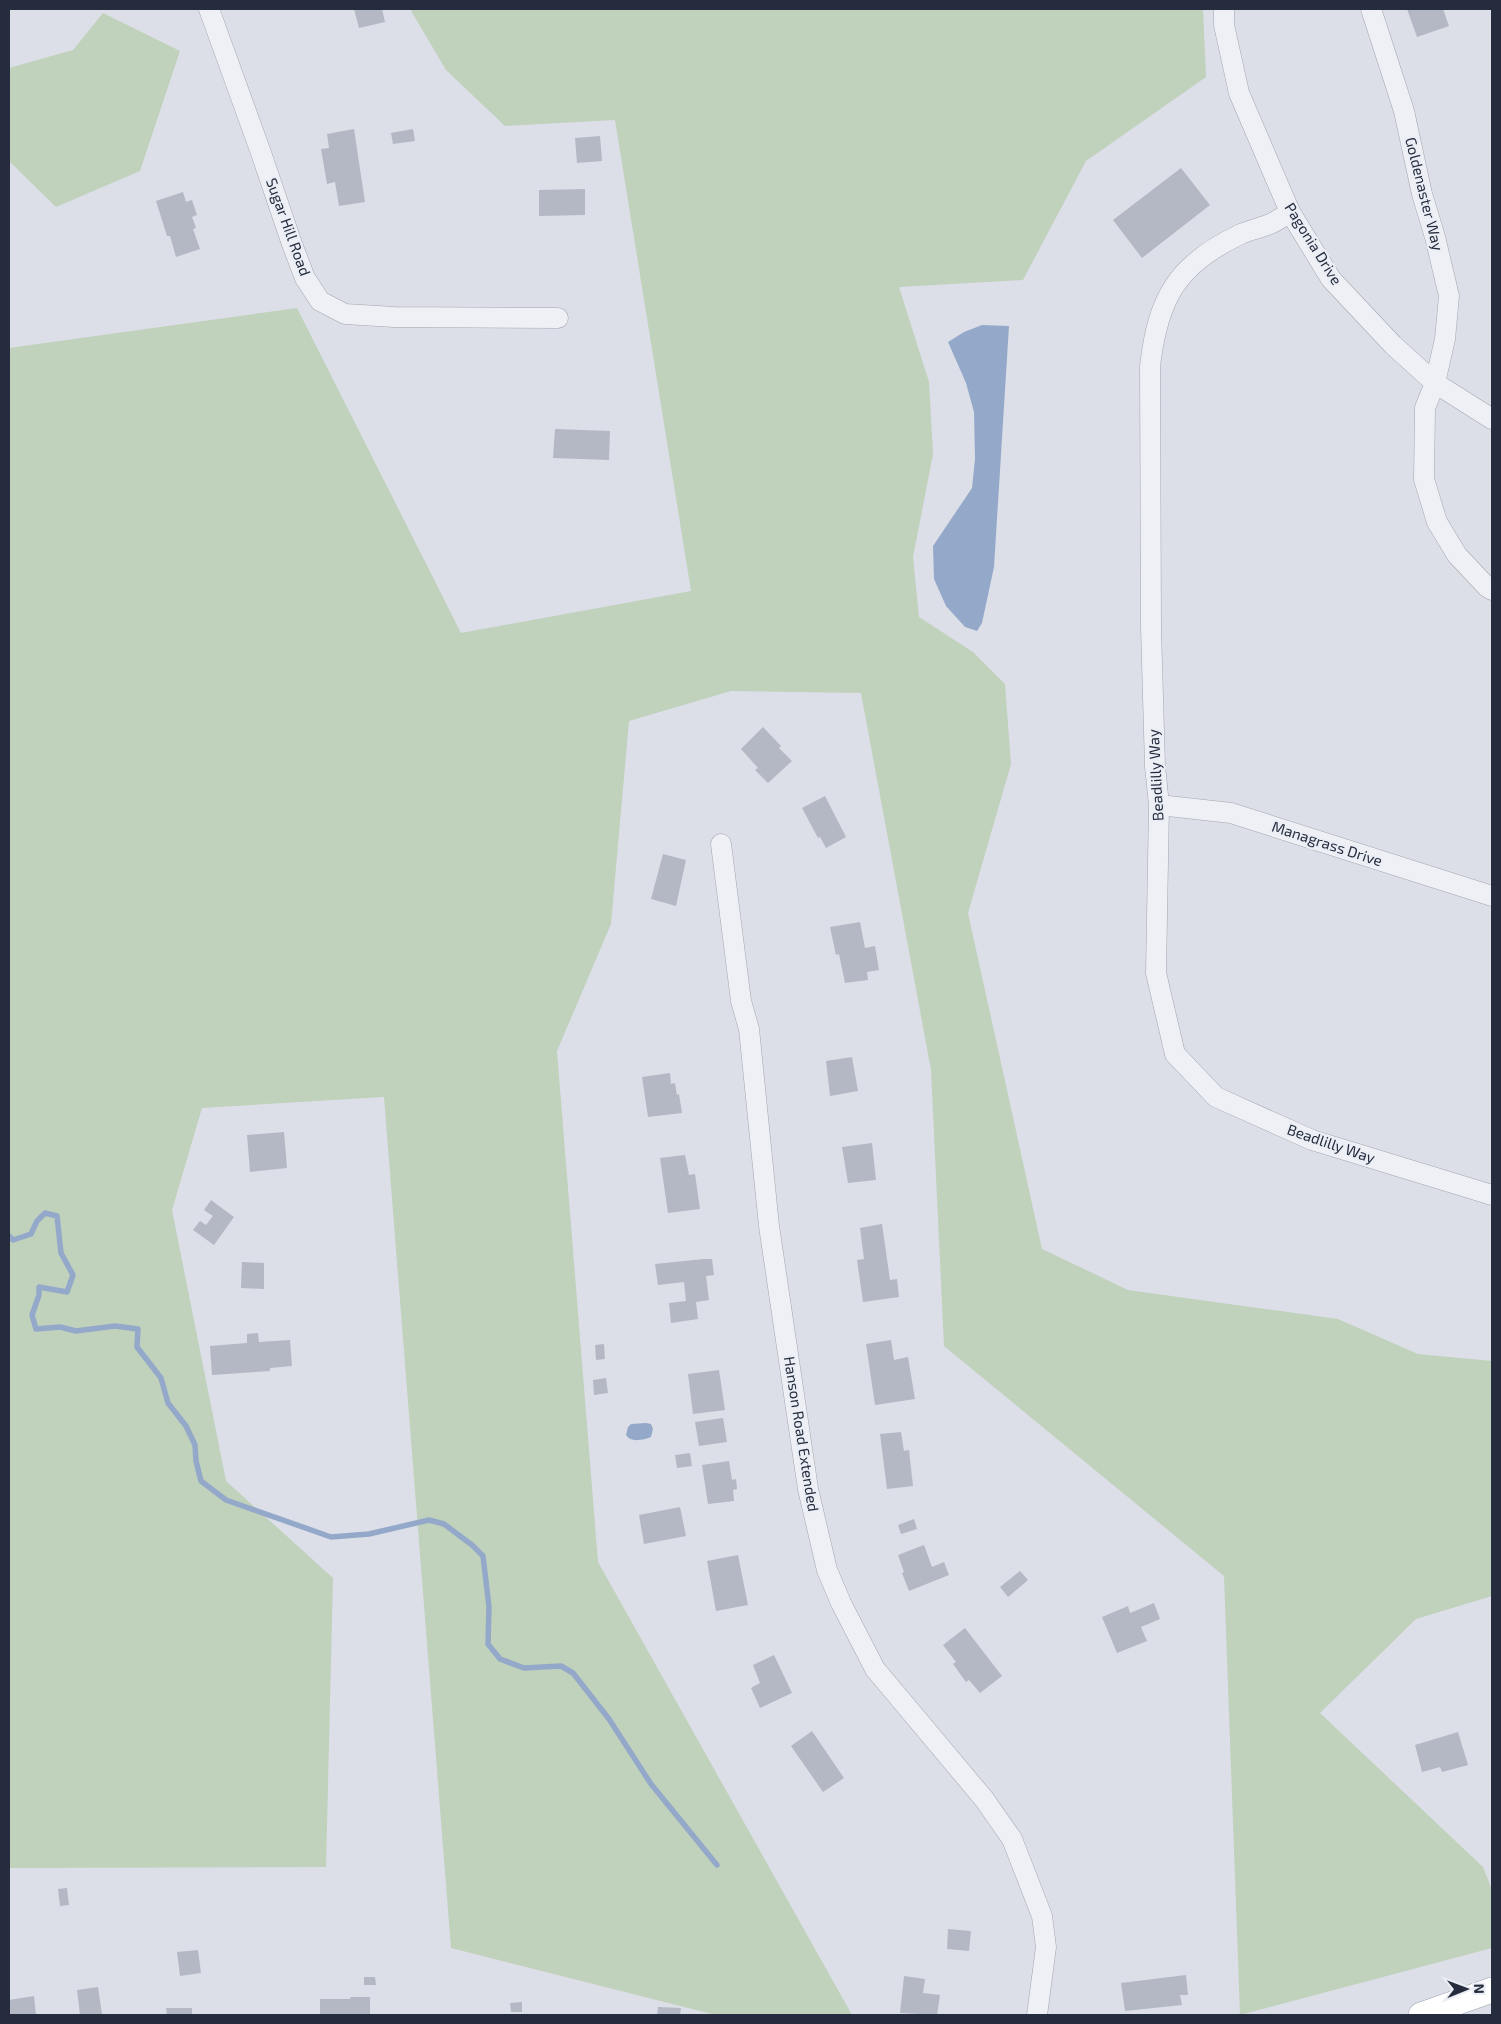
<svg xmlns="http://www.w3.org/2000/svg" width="1501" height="2024" font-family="'Exo 2',sans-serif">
  <rect width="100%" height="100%" fill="#dcdfe7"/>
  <path fill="#c0d1bc" d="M410,9H1203L1206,77L1086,161L1023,280L899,287L929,382L933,454L913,557L919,617L973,652L1005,684L1011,764L968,913L1042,1249L1128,1290L1338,1319L1418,1354L1492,1361V1596L1416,1619L1320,1713L1483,1867L1492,1890V1948L1240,2015L1224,1576L944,1346L931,1070L861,693L731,691L629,721L611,924L557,1051L598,1562L852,2015H716L451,1948L384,1097L202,1108L172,1210L226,1481L333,1578L326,1867L9,1868V348L297,308L461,633L691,591L615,120L505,126L446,70Z
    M103,13L180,51L140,171L56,207L9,161V68L73,50Z"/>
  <path fill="#94a9ca" d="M982,325L1009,326L994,567L982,623L977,631L965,627L946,606L934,579L933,546L972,488L975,459L974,412L966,383L948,342L964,332Z
    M646,1423L651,1424L653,1429L651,1437C643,1440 631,1443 626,1435L628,1427L631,1424Z"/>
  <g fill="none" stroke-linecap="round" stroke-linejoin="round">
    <path stroke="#94a9ca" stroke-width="5.5" d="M9,1236L13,1240L31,1234L37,1221L45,1213L57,1216L61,1253L73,1275L67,1292L39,1287V1295L32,1315L36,1329L60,1327L76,1331L115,1326L138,1329L137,1347L161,1378L168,1403L186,1426L195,1445L196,1461L201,1481L226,1500L331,1537L369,1534L429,1520L444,1524L472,1545L483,1556L489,1607L488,1644L500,1659L524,1668L561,1666L573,1673L609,1719L651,1784L717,1865"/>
  </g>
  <path fill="#b3b8c4" d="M354,9H382L385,22L359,28Z
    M1407,9H1443L1449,26L1417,37Z
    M354,129L365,202L339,206L335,182L327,184L321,149L329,148L327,134Z
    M413,129L415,141L393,144L391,133Z
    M600,136L602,161L577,163L575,138Z
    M1181,168L1210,205L1142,258L1113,220Z
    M585,189V215L539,216V190Z
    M183,192L186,202L192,200L197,215L192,217L196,228L193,229L200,249L176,257L170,236H167L156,201Z
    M555,429L610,431L609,460L553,458Z
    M763,727L781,746L779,748L792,761L768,783L755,770L758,768L741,749Z
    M825,796L846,837L826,848L820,837L818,838L802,808Z
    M663,854L686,860L676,906L651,899Z
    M860,922L865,948L875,946L879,970L867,972L868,980L845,983L839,954L836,955L830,927Z
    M852,1057L858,1091L830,1096L826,1061Z
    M670,1073L671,1084L675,1083L677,1095L679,1094L682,1113L648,1117L642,1077Z
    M284,1132L287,1168L250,1172L247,1135Z
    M872,1143L876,1180L848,1183L842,1147Z
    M685,1155L689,1175L695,1174L700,1209L668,1213L660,1158Z
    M211,1200L234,1217L214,1245L193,1230L200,1221L206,1225L213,1216L204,1210Z
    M882,1224L890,1280L897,1279L899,1297L863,1302L857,1260L864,1259L860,1228Z
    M704,1259H712L714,1275L706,1276L709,1300L696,1302L698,1319L671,1323L669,1303L686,1301L684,1282L658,1285L655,1264Z
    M242,1262L264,1263V1289L241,1288Z
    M258,1333L259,1342L290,1340L292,1366L270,1368V1371L212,1375L210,1346L247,1343V1334Z
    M891,1340L894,1360L908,1357L915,1399L875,1405L866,1344Z
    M604,1344L605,1359L596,1360L595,1345Z
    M719,1370L725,1410L693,1414L688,1374Z
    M606,1378L608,1393L594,1395L593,1380Z
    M723,1418L727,1442L699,1446L695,1422Z
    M901,1432L904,1451L909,1450L913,1486L887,1489L880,1434Z
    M690,1453L692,1466L677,1468L675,1455Z
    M729,1461L732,1480L736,1479L737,1489L733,1490L734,1501L708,1504L702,1465Z
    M680,1507L686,1536L644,1544L639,1515Z
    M914,1519L917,1529L901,1534L898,1525Z
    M924,1545L932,1567L944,1562L949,1575L909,1591L902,1573L904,1572L898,1555Z
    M738,1555L748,1605L716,1611L707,1561Z
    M1020,1571L1028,1580L1008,1597L1000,1587Z
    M1154,1603L1160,1619L1141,1627L1147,1641L1117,1653L1102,1617L1128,1606L1130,1613Z
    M965,1628L1002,1676L980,1693L969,1680L966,1682L953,1664L956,1662L943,1645Z
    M774,1655L792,1693L760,1708L751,1688L760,1683L753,1665Z
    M812,1731L844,1778L823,1792L791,1746Z
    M1458,1732L1468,1765L1442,1772L1440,1767L1422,1772L1415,1745Z
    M67,1888L69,1905L60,1906L58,1889Z
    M948,1929L971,1931L969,1951L947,1949Z
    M198,1950L201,1973L180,1976L177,1952Z
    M1186,1975L1188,1995H1180L1182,2005L1125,2011L1121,1983Z
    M904,1976L925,1979L923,1993L940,1995L937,2015L900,2013Z
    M364,1977H375L376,1985H364Z
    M98,1987L102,2014L80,2015L77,1990Z
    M34,1996L36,2015H9V2000Z
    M351,1997H370V2015H320V1999H350Z
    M522,2002V2012H511L510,2003Z
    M658,2007L681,2008L680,2015H657Z
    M166,2008H192V2015H167Z"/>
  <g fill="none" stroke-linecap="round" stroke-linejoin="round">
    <g stroke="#a1a6b1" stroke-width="21">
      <path id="minor" d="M209,9L260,150L292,244L305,278L320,301L345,314L394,317L558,318
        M1224,9V25L1239,93L1290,212L1331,279L1393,345L1435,383L1492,419
        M1371,9L1404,111L1422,194L1435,237L1449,296L1445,339L1435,383L1425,408L1424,479L1437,522L1457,555L1487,587L1492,590
        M1290,212C1284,216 1277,221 1270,224C1261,228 1250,230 1241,234C1177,264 1158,298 1150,366L1151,628L1155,766L1159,805L1156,973L1175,1054L1216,1097L1312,1140L1492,1195
        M1159,805L1231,813L1492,896
        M721,844L741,1001L749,1029L769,1226L808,1489L827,1570L841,1603L875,1669L984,1799L1012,1839L1042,1916L1046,1947L1037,2015"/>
    </g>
    <g stroke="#9ba2b3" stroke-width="26">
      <path id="major" d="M1421,2015L1492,1990"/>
    </g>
    <use href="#minor" stroke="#eff0f5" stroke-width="20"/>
    <use href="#major" stroke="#fff" stroke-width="25"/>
  </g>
  <g text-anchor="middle" stroke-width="4.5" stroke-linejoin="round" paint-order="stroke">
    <g font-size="15" fill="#252c3e" stroke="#ebeef5">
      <text transform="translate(1424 194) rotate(76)" y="5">Goldenaster Way</text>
      <text transform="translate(288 227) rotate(70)" y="5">Sugar Hill Road</text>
      <text transform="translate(1313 244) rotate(58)" y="5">Pagonia Drive</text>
      <text transform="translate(1156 775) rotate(-93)" y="5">Beadlilly Way</text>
      <text transform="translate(1327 844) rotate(18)" y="5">Managrass Drive</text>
      <text transform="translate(1331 1144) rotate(19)" y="5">Beadlilly Way</text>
      <text transform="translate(801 1434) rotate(81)" y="5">Hanson Road Extended</text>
    </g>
  </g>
  <rect width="1501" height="2024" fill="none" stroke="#252c3e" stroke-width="20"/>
  <g transform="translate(1466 1989) rotate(89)" stroke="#ebeef5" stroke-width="4" paint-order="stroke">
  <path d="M0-4L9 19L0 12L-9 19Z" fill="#252c3e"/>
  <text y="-8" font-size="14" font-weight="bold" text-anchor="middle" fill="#252c3e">N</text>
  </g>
</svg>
